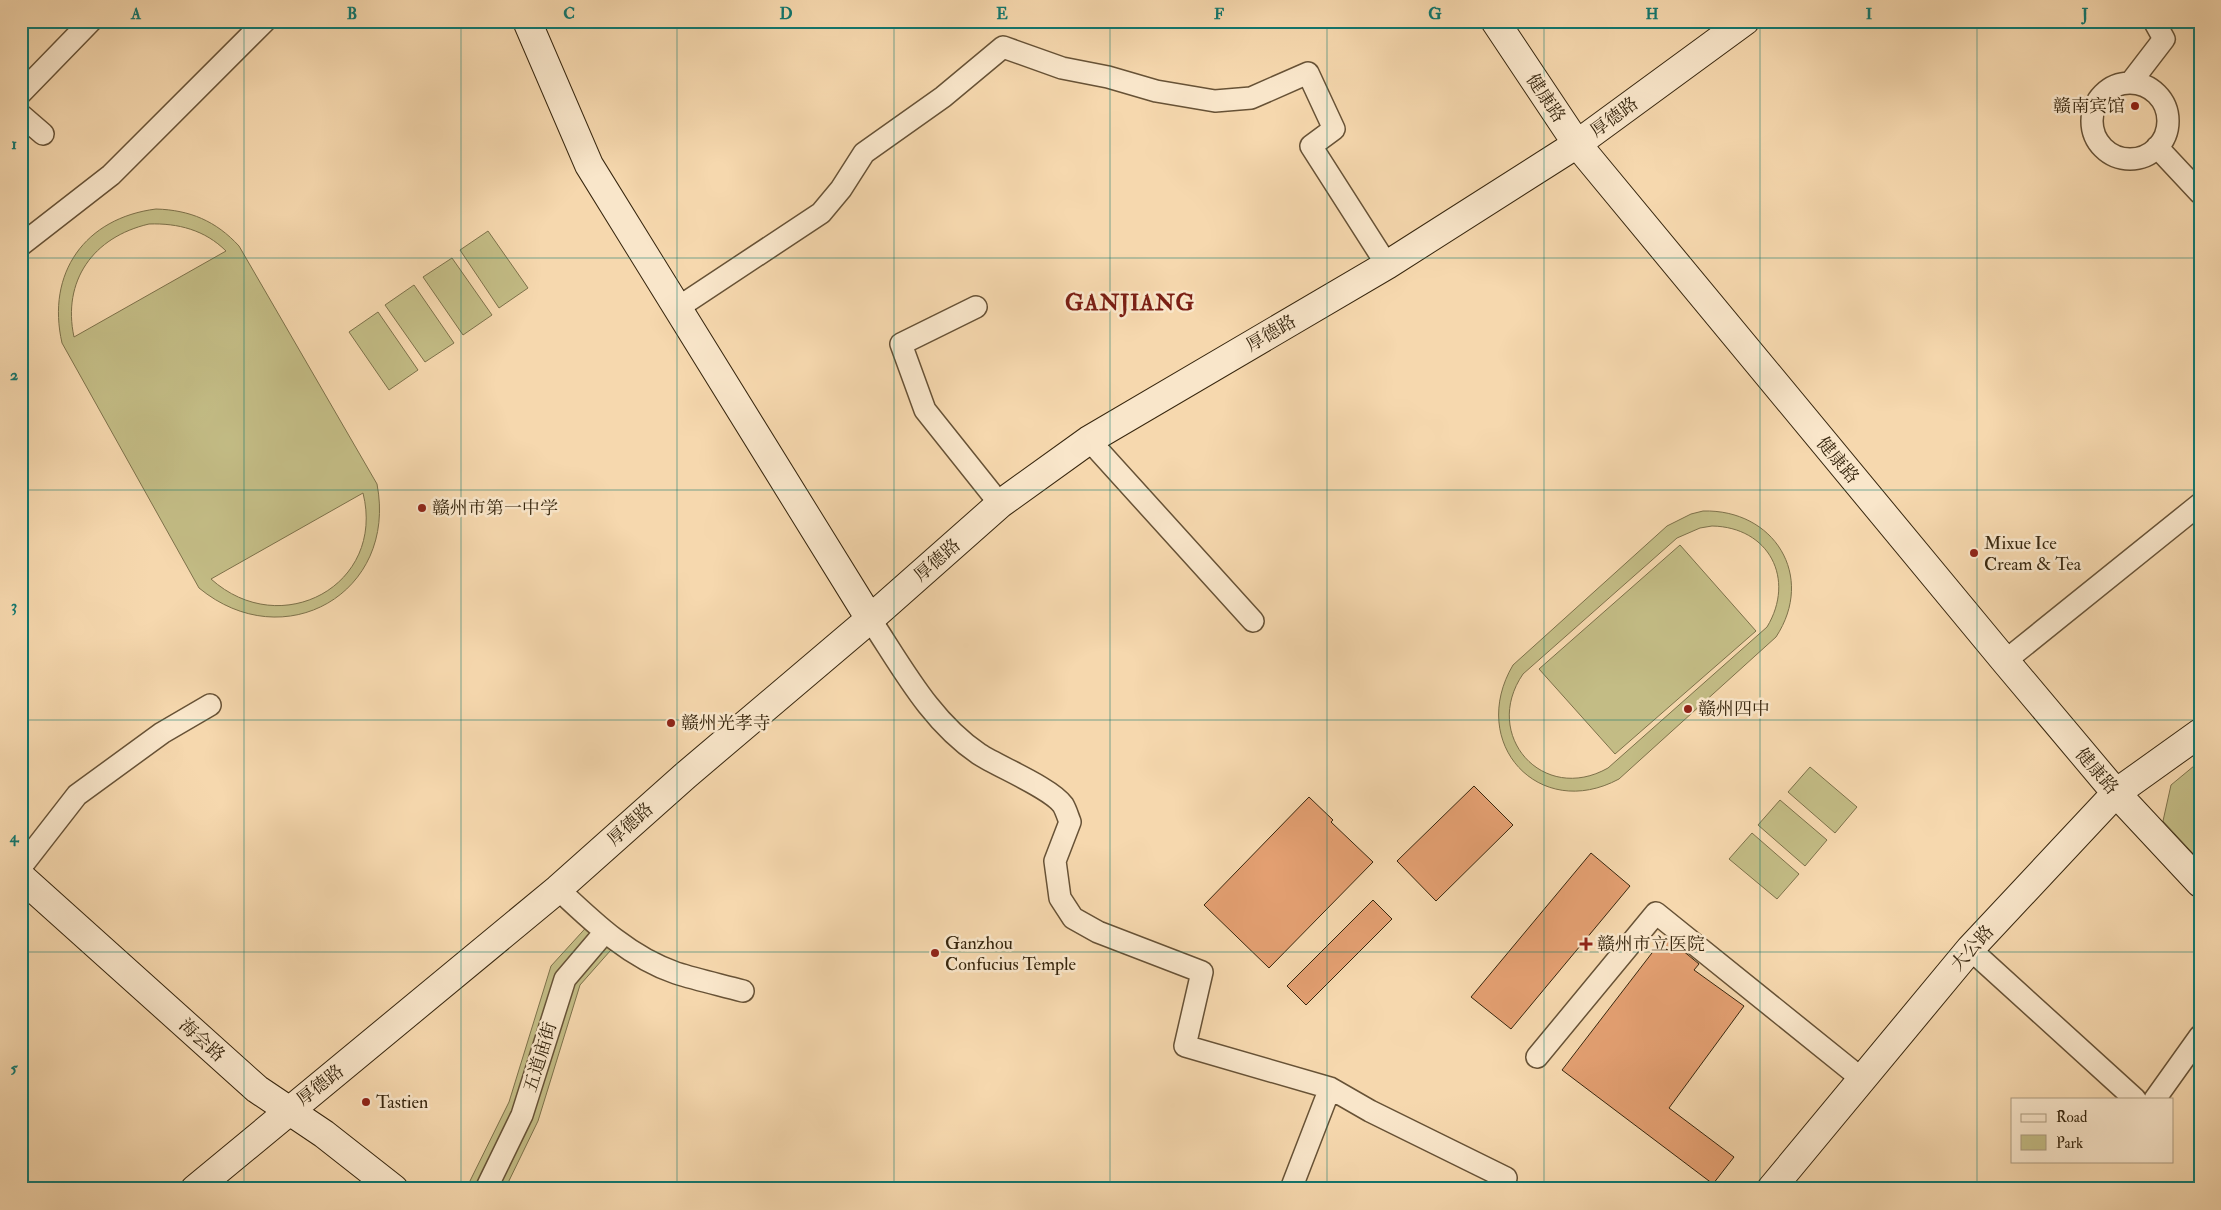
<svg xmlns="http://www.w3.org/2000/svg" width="2221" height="1210" font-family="'IM FELL Double Pica','Noto Serif SC',serif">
  <rect width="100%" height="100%" fill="#f6d8ae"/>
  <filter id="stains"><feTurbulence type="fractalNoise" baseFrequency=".004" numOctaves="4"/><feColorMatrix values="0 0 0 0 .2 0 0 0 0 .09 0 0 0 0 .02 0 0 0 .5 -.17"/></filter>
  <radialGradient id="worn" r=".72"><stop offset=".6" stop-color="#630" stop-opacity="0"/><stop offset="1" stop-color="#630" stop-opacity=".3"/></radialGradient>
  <path fill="#c3bc85" stroke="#7d714a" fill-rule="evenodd" d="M156,209C190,210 216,221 239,246L377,484C398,593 284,658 199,588L62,343C46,273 85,218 156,209ZM149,224C178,223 205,230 226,251L74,337C62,281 93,237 149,224ZM363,493C386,585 281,642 211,579Z
    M488,231L528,288L499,308L460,250Z
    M452,258L492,315L463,335L423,277Z
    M414,285L454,343L425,362L385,305Z
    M378,312L418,370L389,390L349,332Z
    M1703,511C1774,509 1816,576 1776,637L1619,779C1539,822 1467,743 1513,665L1667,526L1691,514ZM1712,526C1769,527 1796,579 1767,627L1608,768C1543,805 1481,735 1523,674L1677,538L1700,528Z
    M1680,545L1756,631L1615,754L1539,669Z
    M2200,761V861L2163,821L2171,785Z
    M1810,767L1857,807L1835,833L1788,792Z
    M1780,800L1827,840L1805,866L1758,825Z
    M1752,833L1799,874L1777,899L1729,859Z
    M592,921L618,942L580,985L538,1121L505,1189H466L509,1102L551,966Z"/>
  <path fill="#e4a072" stroke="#37260e" d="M1474,786L1513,825L1436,901L1397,861Z
    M1309,797L1333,820L1331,822L1373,862L1269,968L1204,905Z
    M1591,853L1630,886L1511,1029L1471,997Z
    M1373,900L1392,919L1306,1005L1287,986Z
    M1665,936L1699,964L1694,970L1744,1006L1669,1108L1734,1157L1713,1184L1562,1070Z"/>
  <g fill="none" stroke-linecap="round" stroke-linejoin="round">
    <g stroke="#675236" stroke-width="24">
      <path id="street" d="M2131,82L2164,39L2154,21
        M2092 121a38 38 0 1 1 76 0a38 38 0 1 1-76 0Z
        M21,93L91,21
        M21,115L43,134
        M2157,147L2200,193
        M21,245L111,175L265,21
        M679,307L821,213L841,189L864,153L943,97L1003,47L1062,68L1108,77L1156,91L1215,101L1251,98L1308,73L1334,129L1311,146L1387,265
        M976,307L901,344L925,410L1000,504
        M1089,440L1253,621
        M870,619C902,667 930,721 979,754C999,767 1051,788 1063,805C1066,810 1068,817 1070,822L1055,861L1060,898L1073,918L1098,932L1202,972L1185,1046L1330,1088
        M2005,661L2200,504
        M21,867L77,795L162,733L210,705
        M558,889C593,922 629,957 676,973C698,980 721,985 743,991
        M1970,949L2135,1099
        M1537,1057L1656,913L1862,1079
        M2155,1099L2200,1036
        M486,1189L522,1115L565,979L605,932
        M1291,1189L1330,1088L1370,1111L1506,1178L1500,1189"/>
    </g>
    <g stroke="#37260e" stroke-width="30">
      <path id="secondary" d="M527,21L589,165L870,619
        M1495,21L1577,144L2005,661L2116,793L2200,883
        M21,877L257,1089L324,1134L394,1189
        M195,1189L558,889L686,775L870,619L1000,504L1089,440L1387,265L1577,144L1745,21
        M1771,1189L1970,949L2116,793L2200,733"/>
    </g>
    <use href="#street" stroke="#f9e6ca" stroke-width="21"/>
    <use href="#secondary" stroke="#f9e6ca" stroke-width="28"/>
  </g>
  <path fill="none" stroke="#0f766e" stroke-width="1" stroke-opacity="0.55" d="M244,21V1189M461,21V1189M677,21V1189M894,21V1189M1110,21V1189M1327,21V1189M1544,21V1189M1760,21V1189M1977,21V1189M21,258H2200M21,490H2200M21,720H2200M21,952H2200"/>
  <g fill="#8f2418" stroke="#f9e6ca" stroke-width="2">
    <circle cx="2135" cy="106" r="5"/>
    <circle cx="422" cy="508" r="5"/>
    <circle cx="1974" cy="553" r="5"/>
    <circle cx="1688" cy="709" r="5"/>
    <circle cx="671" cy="723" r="5"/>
    <path d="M1583.5 936.5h5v5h5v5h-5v5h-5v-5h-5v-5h5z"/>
    <circle cx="935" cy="953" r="5"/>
    <circle cx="366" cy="1102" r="5"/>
  </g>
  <g text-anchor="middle" stroke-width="5" stroke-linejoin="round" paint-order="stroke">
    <g font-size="18" fill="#37260e" stroke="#f9e6ca">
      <text transform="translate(1546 98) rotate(56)" y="6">健康路</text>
      <text transform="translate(1614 117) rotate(-36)" y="6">厚德路</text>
      <text transform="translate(1271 333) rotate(-30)" y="6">厚德路</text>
      <text transform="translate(1838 460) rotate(50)" y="6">健康路</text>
      <text transform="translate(937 560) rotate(-41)" y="6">厚德路</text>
      <text transform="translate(2097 771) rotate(49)" y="6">健康路</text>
      <text transform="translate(630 824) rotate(-42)" y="6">厚德路</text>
      <text transform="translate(1972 948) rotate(-48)" y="6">大公路</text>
      <text transform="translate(202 1040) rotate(42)" y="6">海会路</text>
      <text transform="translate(540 1057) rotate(-73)" y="6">五道庙街</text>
      <text transform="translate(320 1085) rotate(-38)" y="6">厚德路</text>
    </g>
    <g font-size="18" fill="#37260e" stroke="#f9e6ca" text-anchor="start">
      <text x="2125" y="112" text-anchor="end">赣南宾馆</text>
      <text x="432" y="514">赣州市第一中学</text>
      <text x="1984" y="549">Mixue Ice<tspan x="1984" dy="21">Cream &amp; Tea</tspan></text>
      <text x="1698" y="715">赣州四中</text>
      <text x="681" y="729">赣州光孝寺</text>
      <text x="945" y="949">Ganzhou<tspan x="945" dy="21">Confucius Temple</tspan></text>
      <text x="1597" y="950">赣州市立医院</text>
      <text x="376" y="1108">Tastien</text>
    </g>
    <g font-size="22" font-weight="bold" letter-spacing="1" fill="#7a1f14" stroke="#f9e6ca">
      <text x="1130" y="310">GANJIANG</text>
    </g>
  </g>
  <rect width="2221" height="1210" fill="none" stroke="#f6d8ae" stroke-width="55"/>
  <rect x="2011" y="1098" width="162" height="65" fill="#f9e6ca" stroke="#ab997f"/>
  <rect x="2021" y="1114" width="25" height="8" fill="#f9e6ca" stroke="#ab997f"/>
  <text x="2056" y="1122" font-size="15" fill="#37260e">Road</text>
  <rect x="2021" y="1135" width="25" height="15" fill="#c3bc85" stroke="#ab997f"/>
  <text x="2056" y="1148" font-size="15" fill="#37260e">Park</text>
  <rect x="28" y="28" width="2166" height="1154" fill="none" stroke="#0f766e" stroke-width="2"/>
  <g font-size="16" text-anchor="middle" font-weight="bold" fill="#0f766e">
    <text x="136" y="19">A</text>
    <text x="352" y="19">B</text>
    <text x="569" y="19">C</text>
    <text x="786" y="19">D</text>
    <text x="1002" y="19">E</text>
    <text x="1219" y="19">F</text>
    <text x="1435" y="19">G</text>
    <text x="1652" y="19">H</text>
    <text x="1869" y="19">I</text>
    <text x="2085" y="19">J</text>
    <text x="14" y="149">1</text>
    <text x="14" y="380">2</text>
    <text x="14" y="611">3</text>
    <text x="14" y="842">4</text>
    <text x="14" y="1073">5</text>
  </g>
  <rect width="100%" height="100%" filter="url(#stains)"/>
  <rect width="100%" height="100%" fill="url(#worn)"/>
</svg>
